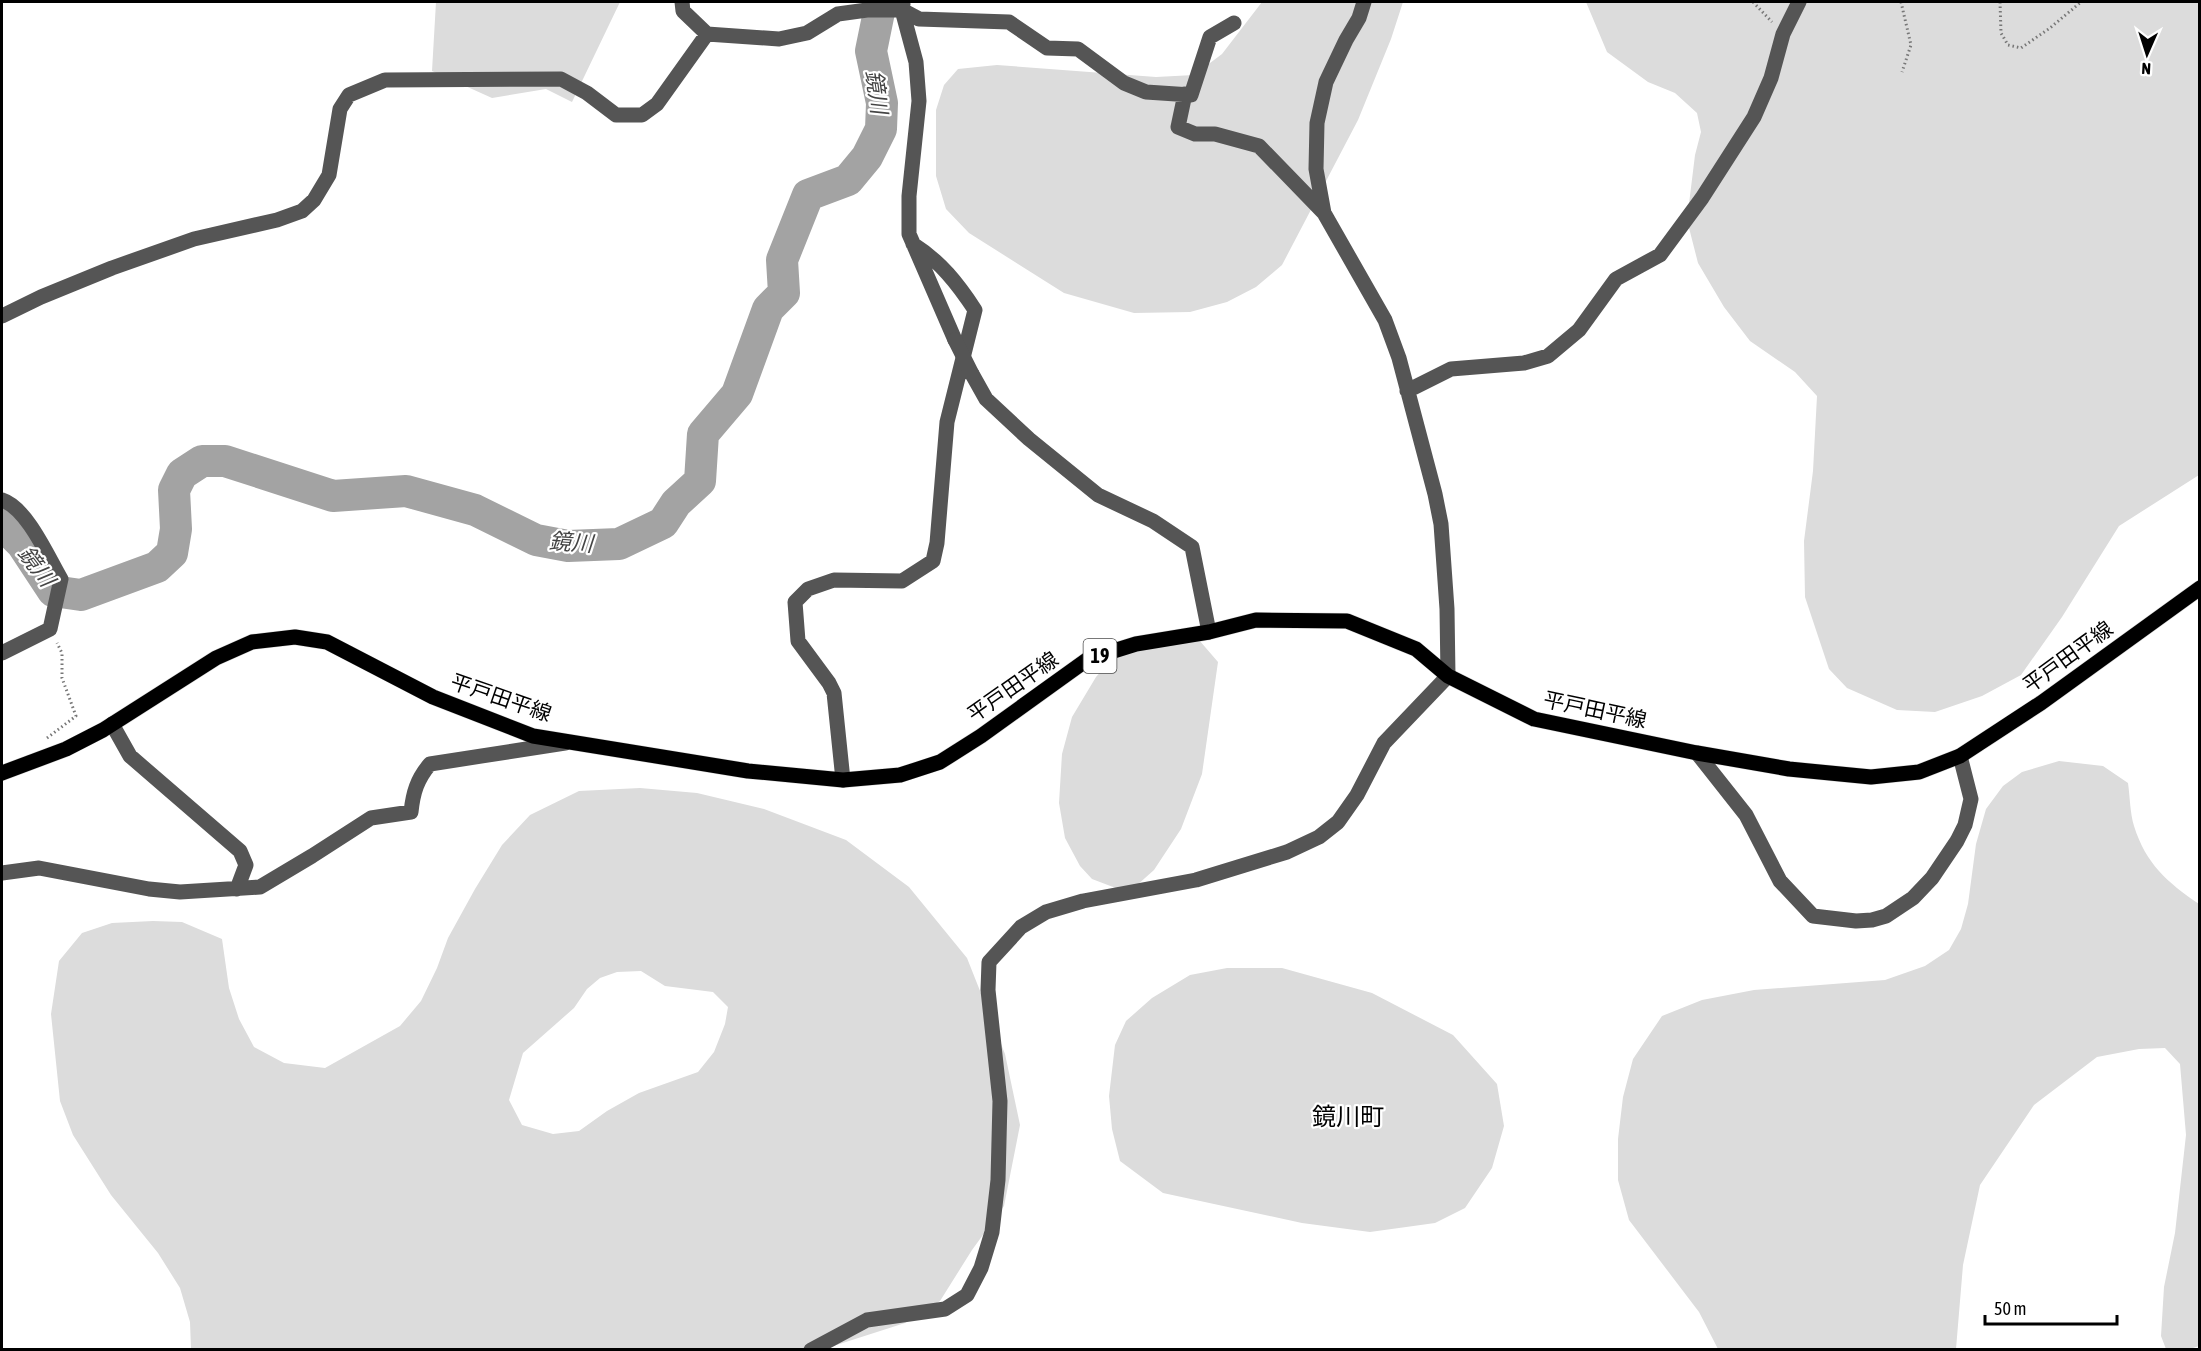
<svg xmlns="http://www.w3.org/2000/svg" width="2201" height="1351" font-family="'Asap Condensed','Noto Sans JP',sans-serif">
  <rect width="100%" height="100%" fill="#fff"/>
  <path fill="#dcdcdc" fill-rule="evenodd" d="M436,2H620L572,102L546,89L492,98L432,71Z
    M1262,2H1403L1391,39L1358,120L1282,265L1256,287L1227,302L1190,312L1134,313L1064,293L969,233L946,209L936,176V110L944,85L958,69L997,65L1156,77L1194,75L1222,54Z
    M1586,2H2199V475L2119,526L2062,617L2021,675L1982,696L1935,712L1897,710L1847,688L1829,669L1805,597L1804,541L1813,471L1817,396L1795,372L1750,341L1724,307L1698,263L1687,220L1695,155L1701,132L1697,113L1675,93L1648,82L1607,52Z
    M1193,633L1218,662L1202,774L1181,829L1154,870L1136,886L1121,890L1092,879L1080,866L1065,838L1059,803L1062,754L1072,717L1096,677L1123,646Z
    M2059,761L2103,766L2128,783C2130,797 2130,813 2134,826C2146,864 2167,882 2199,904V1346L2190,1349H2166L2161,1336L2164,1287L2175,1233L2186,1135L2180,1064L2165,1048L2139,1049L2097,1057L2034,1105L1980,1185L1963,1265L1956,1349H1718L1699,1312L1629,1220L1618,1180V1139L1623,1097L1633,1059L1662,1016L1702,1000L1754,990L1885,980L1925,966L1949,950L1961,929L1968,904L1976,844L1986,809L2003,786L2022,772Z
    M640,788L697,793L764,809L846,840L909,887L967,958L1005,1054L1020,1125L1004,1206L972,1250L940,1301L905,1323L824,1349H191L190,1322L180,1288L158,1253L111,1195L73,1135L60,1101L51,1014L59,961L82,933L112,923L153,921L182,922L222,939L229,988L239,1019L254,1047L284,1063L325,1068L400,1026L421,1001L437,968L448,938L475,889L502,845L530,815L579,791ZM641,971L665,986L713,992L728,1007L725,1024L714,1052L698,1072L639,1093L607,1111L579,1131L553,1134L522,1125L509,1100L523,1053L574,1008L587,989L600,978L617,972Z
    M1227,968H1282L1372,993L1453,1035L1497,1084L1504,1126L1492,1168L1465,1208L1435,1223L1370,1232L1302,1223L1163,1193L1120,1161L1112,1129L1109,1096L1115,1045L1126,1021L1152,998L1190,975Z"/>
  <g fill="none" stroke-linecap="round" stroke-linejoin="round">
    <path stroke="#a3a3a3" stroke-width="32" d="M2,524L22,544L53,591L81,595L157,567L172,553L176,529L174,490L182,474L202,461H225L333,496L406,491L475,510L536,540L568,546L619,544L663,523L676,503L700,481L703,434L737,394L768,309L784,293L782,260L808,195L848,180L867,157L881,129L882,103L871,51L881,2"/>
    <g stroke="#dbdbdb" stroke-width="16">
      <path id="major" d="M2,773L66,749L103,730L216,658L252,642L295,637L327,642L433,697L533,736L748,771L843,780L900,775L940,762L981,736L1088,659L1136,644L1209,632L1256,620L1347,621L1416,649L1448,676L1534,719L1697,753L1789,769L1871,777L1919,772L1960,756L2041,703L2200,588"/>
    </g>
    <path stroke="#777" stroke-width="3" stroke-dasharray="1.5 3" stroke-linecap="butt" d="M1753,2L1772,22
      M1901,2L1911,45L1902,72
      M2000,2L2001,33L2008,45L2021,48L2050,28L2081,2
      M47,738L76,716L62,678V653L57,643"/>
    <path stroke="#555" stroke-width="15" d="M682,2L683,11L707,34L779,39L807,33L838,14L867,10H902L919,19L1009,22L1047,48L1078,49L1124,83L1146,92L1191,95L1210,37L1234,23
      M903,4L902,10L916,62L919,101L909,196V234L955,340
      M1185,94L1178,127L1195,134H1215L1259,146L1324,213
      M2,316L41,297L112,268L194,239L277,220L302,211L314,200L329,175L340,109L349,95L385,80L561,79L587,93L616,115H642L657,104L707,34
      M972,374L986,399L1029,439L1098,495L1153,521L1192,547L1209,632
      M1407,391L1451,369L1524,363L1548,356L1579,330L1616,279L1660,255L1702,198L1754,117L1771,78L1783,34L1799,2
      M2,500C27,508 48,557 61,579L50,629L2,653
      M112,724L130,756L240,851L246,865L237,889
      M1697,753L1746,815L1780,881L1813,916L1856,921L1872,920L1886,916L1913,898L1932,878L1957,841L1965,825L1971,799L1960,756
      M843,780L834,693L829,683L798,641L795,602L808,589L834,580L902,581L933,561L937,543L947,422L975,310C958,284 940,261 913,244
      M2,873L39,868L149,889L180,892L260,887L312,856L371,818L411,812C413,793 417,779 430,764L565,743
      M811,1350L867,1320L945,1309L967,1295L981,1268L992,1232L998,1180L1000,1101L988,990L989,962L1021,927L1046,912L1083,901L1196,880L1287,852L1319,837L1338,822L1357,795L1384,743L1448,676L1447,609L1441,524L1435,494L1399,358L1385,320L1324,213L1316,169L1317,123L1326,82L1346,40L1359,18L1364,2"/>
    <use href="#major" stroke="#000" stroke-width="15"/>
    <path stroke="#555" stroke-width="15" d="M955,340L972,374"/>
  </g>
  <g text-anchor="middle" stroke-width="4.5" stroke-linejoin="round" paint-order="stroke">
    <rect fill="#fff" stroke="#4c4c4c" stroke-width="1.5" x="1083.5" y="639" width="33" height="34" rx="4.5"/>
    <g font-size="20" font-weight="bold" fill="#000">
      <text x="1100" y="663">19</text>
    </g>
    <g font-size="21" fill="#000" stroke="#fff">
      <text transform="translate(2068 657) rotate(-36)" y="7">平戸田平線</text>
      <text transform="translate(1013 687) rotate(-35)" y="7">平戸田平線</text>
      <text transform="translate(501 698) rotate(19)" y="7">平戸田平線</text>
      <text transform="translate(1595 710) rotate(12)" y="7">平戸田平線</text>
    </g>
    <g font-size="22" font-style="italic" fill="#444" stroke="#fff">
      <text transform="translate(877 92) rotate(82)" y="8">鏡川</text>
      <text transform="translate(571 542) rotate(4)" y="8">鏡川</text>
      <text transform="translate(37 566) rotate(53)" y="8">鏡川</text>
    </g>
    <g font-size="24" fill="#000" stroke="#fff">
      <text x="1348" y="1125">鏡川町</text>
    </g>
  </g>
  <rect width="2201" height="1351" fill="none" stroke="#000000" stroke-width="6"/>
  <g transform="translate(2147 54) rotate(183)" stroke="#ffffff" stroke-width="4.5" paint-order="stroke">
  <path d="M0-4.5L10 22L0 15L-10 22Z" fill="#000000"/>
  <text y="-9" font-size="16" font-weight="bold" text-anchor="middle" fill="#000000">N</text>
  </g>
  <path d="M1985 1315v9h132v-9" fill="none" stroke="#000000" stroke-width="3"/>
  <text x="1994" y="1315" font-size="18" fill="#000000" stroke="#ffffff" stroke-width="4.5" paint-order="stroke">50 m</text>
</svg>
